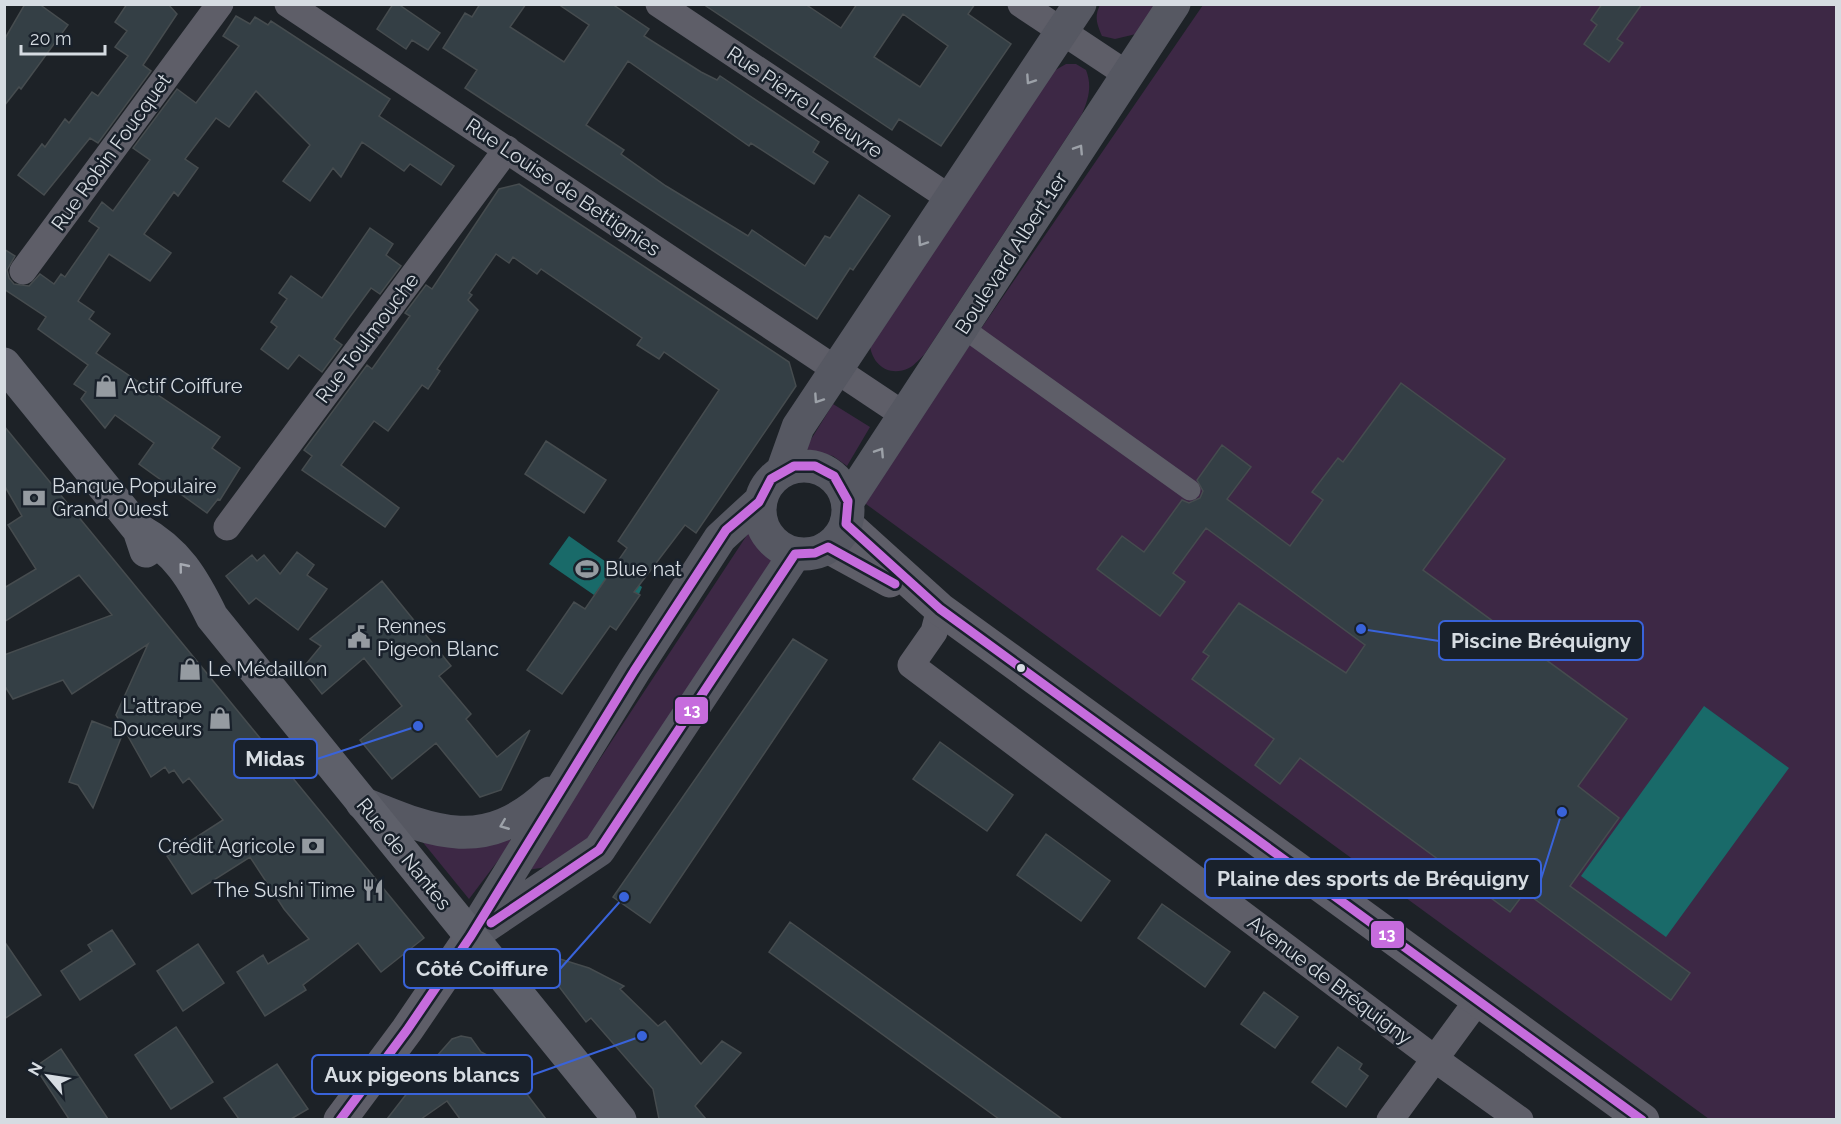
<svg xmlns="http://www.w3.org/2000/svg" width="1841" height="1124" font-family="Raleway,sans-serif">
  <rect width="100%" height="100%" fill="#1d2227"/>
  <path fill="#3d2845" d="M1100,5H1156L1136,34L1115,39L1102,36C1097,24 1094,17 1100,5Z
    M1203,5H1836V1119H1709L866,504L865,498Z
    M1066,64H1076L1086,70C1092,86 1089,98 1082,114L924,355C920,358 915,365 909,368C890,377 873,366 870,346L1052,72Z
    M833,404L870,427L847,466L833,456L805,449Z
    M749,532L777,557L589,840L547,867L527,870Z
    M506,835L512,842L469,899L421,840Z"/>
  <path fill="#196a69" d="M569,536L642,587L637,599L609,575L594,595L549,564Z
    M1704,706L1789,768L1666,937L1581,876Z"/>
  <path fill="#343f45" stroke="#464c4f" stroke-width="1.5" fill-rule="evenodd" d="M25,4H39L68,25L21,89L19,87L4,106V40Z
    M127,4H168L177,14L143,65L151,71L98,143L90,138L44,195L18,175L42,144L45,147L65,119L69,123L92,92L98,96L128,56L115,47L127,31L115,22Z
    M393,4H398L440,33L428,50L412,40L406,49L377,29Z
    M480,4H526L510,27L564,62L589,25L558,4H612L649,29L644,36L701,72L717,80L720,76L819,142L813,152L828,162L814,184L751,143L749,146L628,61L586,125L624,150L621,154L666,186L748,236L752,230L805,266L825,236L830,238L859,195L890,216L853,270L850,268L817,319L465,88L477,70L443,48L465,13L472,17Z
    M703,4H805L841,28L857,4H975L968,14L1011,44L941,146L899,119L892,130ZM903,14L948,46L920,87L874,57Z
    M1602,4H1642L1617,39L1623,43L1609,62L1584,44L1597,25L1591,20Z
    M236,16L250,24L255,17L268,25L271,21L390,99L379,116L454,166L441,185L410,164L404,171L362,142L341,177L333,168L310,201L283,181L310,145L256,91L229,127L216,118L185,159L198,168L178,196L174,192L144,234L171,253L150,281L109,254L78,301L94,312L89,319L110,334L96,353L220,437L212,448L240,468L220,500L218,499L207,513L139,464L154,443L115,415L105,428L81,399L86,392L74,384L88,365L38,329L46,317L4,289V249L15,256L7,270L9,278L14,284L29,286L40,274L54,284L61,274L65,277L99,228L89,221L102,202L113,211L150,160L133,148L177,89L196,103L239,46L223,36Z
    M519,184L789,362L796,386L696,533L685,525L634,592L640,595L616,630L610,626L562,694L527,670L574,602L585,609L627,548L618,541L719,390L664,352L659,359L637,345L642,338L541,269L537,274L513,257L509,263L496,254L469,293L472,295L468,300L478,310L437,369L440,371L428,389L422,385L388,431L374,421L341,465L399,508L385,527L302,470L312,456L304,450L367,365L372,369L410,316L405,313L426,285L432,289L499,189Z
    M370,228L393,244L386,255L401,266L380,294L371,288L349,318L334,339L342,345L322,372L299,355L288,369L261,349L277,327L271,322L287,299L279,293L291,276L322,298Z
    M1401,383L1505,459L1423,570L1627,719L1578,786L1619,818L1570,886L1690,973L1671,1000L1525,892L1510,912L1300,758L1280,784L1255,765L1274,739L1192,679L1209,656L1203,652L1239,603L1346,673L1365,645L1206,528L1173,573L1185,582L1160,616L1097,569L1122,536L1144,552L1182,500L1189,503L1200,498L1203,491L1197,480L1222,445L1251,467L1227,499L1290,546L1323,500L1312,492L1338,458L1343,462Z
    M4,426L424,938L381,972L358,943L303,985L306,990L265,1016L237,972L263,955L268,964L309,939L284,909L250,857L192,894L167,856L223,820L189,778L183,783L174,770L169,773L165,767L151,777L116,715L148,644L72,694L63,680L13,699L4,685V655L112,615L79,575L4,622V588L36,569L8,525L22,516L4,485Z
    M546,441L606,480L584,513L525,474Z
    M297,552L314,565L307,575L327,589L298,630L256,598L249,604L226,576L252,555L257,561L264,555L280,574Z
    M382,581L451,666L439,676L471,714L466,719L497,757L530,730L501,790L480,797L436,743L392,779L360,740L402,706L364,658L322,694L302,669L321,646L310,639Z
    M793,639L827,660L650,923L613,897Z
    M92,721L123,733L93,808L78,785L69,782Z
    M940,742L1013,795L987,831L913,779Z
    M1046,834L1110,881L1081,921L1017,875Z
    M1162,904L1230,952L1205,987L1138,938Z
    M790,922L1062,1119H999L769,952Z
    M112,930L135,964L80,1000L61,971L92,951L88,945Z
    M4,941L41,995L4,1019Z
    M198,944L224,983L183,1011L157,971Z
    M531,950L589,968L624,986L620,989L658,1026L665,1021L701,1064L722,1041L741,1053L695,1106L706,1119H659L653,1089L591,1018L586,1022Z
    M1264,992L1298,1017L1275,1048L1241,1024Z
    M176,1027L213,1082L171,1109L135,1055Z
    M461,1036L471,1038L481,1052L503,1063L546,1119H460L447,1101L421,1119H387L429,1065L452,1039Z
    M1338,1047L1362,1064L1359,1069L1368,1076L1346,1107L1312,1082Z
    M61,1049L108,1119H69L35,1067Z
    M277,1064L308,1109L291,1119H239L224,1098Z"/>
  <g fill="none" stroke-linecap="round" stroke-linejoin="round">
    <path stroke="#5e5e68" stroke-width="21" d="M962,327L1190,490"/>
    <path stroke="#5e5e68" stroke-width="27" d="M288,4L904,415
      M659,4L951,199
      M1021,4L1128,75
      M23,271L220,4
      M227,527L507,149
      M940,609L934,632L911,665L1435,1059L1520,1120
      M1390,1120L1478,1000"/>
    <path stroke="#5e5e68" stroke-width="33" d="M846,524L940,609L1643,1120
      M828,547L890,581
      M340,1120L407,1030L471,936"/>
    <path stroke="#565862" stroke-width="33" d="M760 510a44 44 0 1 1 88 0a44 44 0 1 1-88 0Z
      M783,469L798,427L1080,4
      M848,501L1174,4
      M362,803C435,833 485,854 550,793
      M480,930L599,850L795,554
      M471,936L634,671L720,538L759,502"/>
    <path stroke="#5e606a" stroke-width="33" d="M4,364L139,530L146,551
      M139,530C177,551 193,578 212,617L620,1120"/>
    <g stroke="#19212b" stroke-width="14">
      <path id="bus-1" d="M491,923L599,850L795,554L815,553L828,547L895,584
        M340,1120L407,1030L471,936L634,671L726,530L759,502L771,479L794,466H815L834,476L848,501L846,524L940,609L1642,1120"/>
    </g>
    <use href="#bus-1" stroke="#c66cdd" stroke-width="9"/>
  </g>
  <defs><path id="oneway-chevron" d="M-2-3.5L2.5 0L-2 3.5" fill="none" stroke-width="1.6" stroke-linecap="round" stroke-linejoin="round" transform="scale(1.5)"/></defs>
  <g stroke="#9ca1a8">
    <use href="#oneway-chevron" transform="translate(1030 80) rotate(124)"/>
    <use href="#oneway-chevron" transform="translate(1079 149) rotate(-57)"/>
    <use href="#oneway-chevron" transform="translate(922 242) rotate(124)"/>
    <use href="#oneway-chevron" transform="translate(818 399) rotate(124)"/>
    <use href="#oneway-chevron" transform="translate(880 452) rotate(-57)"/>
    <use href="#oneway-chevron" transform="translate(504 825) rotate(158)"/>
  </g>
  <use stroke="#a6aab2" href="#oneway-chevron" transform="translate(183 567) rotate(-129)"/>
  <defs>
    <g id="shop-bare" transform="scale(1.8)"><path d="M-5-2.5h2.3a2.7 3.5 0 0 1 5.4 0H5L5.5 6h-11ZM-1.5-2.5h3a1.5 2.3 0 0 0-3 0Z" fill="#959ba1" stroke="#19212b" stroke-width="2.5" paint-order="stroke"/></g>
    <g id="bank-bare" transform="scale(1.8)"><path d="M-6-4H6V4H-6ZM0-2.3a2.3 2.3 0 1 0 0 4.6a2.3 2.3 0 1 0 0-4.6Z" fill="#959ba1" stroke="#19212b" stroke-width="2.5" paint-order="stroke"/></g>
    <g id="stadium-bare" transform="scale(1.8)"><path d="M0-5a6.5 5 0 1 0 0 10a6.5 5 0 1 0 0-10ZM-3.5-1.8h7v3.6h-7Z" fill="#959ba1" stroke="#19212b" stroke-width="2.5" paint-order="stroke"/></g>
    <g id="civic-bare" transform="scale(1.8)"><path d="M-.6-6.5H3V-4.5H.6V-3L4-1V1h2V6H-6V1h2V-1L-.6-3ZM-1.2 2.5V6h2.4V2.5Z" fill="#959ba1" stroke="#19212b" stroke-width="2.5" paint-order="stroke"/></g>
    <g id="restaurant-bare" transform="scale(1.8)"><path d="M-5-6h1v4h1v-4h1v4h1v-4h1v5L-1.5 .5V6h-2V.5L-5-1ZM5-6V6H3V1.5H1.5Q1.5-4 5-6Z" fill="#959ba1" stroke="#19212b" stroke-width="2.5" paint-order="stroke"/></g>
  </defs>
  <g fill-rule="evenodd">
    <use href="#shop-bare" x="106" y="386"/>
    <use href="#bank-bare" x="34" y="498"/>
    <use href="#stadium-bare" x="587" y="569"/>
    <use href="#civic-bare" x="359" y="637"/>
    <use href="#shop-bare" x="190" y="669"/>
    <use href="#shop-bare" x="220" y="718"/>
    <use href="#bank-bare" x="313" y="846"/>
    <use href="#restaurant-bare" x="373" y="890"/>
  </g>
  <circle fill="#d6dce2" stroke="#19212b" stroke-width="2" cx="1021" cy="668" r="5"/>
  <g text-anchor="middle" stroke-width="5" stroke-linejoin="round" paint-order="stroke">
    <g font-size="20" fill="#d6dce2" stroke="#19212b">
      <text transform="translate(805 102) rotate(34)" y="7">Rue Pierre Lefeuvre</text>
      <text transform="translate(111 152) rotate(-54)" y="7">Rue Robin Foucquet</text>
      <text transform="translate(563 187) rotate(34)" y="7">Rue Louise de Bettignies</text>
      <text transform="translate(1011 253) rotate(-57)" y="7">Boulevard Albert 1er</text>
      <text transform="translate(367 338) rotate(-53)" y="7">Rue Toulmouche</text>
      <text transform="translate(404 854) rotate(51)" y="7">Rue de Nantes</text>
      <text transform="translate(1330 980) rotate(37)" y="7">Avenue de Bréquigny</text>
    </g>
    <g font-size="20" fill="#d6dce2" stroke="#19212b" text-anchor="start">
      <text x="124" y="393">Actif Coiffure</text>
      <text x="52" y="493">Banque Populaire<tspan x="52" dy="23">Grand Ouest</tspan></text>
      <text x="605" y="576">Blue nat</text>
      <text x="377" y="633">Rennes<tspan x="377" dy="23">Pigeon Blanc</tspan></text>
      <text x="208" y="676">Le Médaillon</text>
      <text x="202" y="713" text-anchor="end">L'attrape<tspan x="202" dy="23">Douceurs</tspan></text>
      <text x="295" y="853" text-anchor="end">Crédit Agricole</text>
      <text x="355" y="897" text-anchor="end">The Sushi Time</text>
    </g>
  </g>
  <path fill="none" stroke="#3963da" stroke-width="2" d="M1361 629L1439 641M418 726L317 759M1562 812L1541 879M624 897L560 969M642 1036L532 1075"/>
  <g fill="#3963da" stroke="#19212b" stroke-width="2">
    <circle cx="1361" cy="629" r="6"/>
    <circle cx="418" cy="726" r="6"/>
    <circle cx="1562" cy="812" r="6"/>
    <circle cx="624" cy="897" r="6"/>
    <circle cx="642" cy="1036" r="6"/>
  </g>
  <g fill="#19212b" stroke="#3963da" stroke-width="2">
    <rect x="1439" y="621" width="204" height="39" rx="6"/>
    <rect x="234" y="739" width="83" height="39" rx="6"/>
    <rect x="1205" y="859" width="336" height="39" rx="6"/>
    <rect x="404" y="949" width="156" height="39" rx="6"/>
    <rect x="312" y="1055" width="220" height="39" rx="6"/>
  </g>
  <g font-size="21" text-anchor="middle" font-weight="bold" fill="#d6dce2">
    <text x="1541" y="648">Piscine Bréquigny</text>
    <text x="275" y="766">Midas</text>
    <text x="1373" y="886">Plaine des sports de Bréquigny</text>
    <text x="482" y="976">Côté Coiffure</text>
    <text x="422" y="1082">Aux pigeons blancs</text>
  </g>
  <g stroke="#19212b" stroke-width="2">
    <rect x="674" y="696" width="35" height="29" rx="6" fill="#c66cdd"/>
    <rect x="1370" y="920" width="35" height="29" rx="6" fill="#c66cdd"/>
  </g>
  <g font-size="16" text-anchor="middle" font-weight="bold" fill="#fff">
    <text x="692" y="716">13</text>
    <text x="1387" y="940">13</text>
  </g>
  <rect width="1841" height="1124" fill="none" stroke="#d6dce2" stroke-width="12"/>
  <g transform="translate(48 1076) rotate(299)" stroke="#19212b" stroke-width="4.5" paint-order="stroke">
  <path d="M0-4.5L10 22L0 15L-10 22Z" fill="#d6dce2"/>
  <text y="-9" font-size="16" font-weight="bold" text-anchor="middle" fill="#d6dce2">N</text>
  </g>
  <path d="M21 45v9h84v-9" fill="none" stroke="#d6dce2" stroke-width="3"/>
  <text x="30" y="45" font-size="18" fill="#d6dce2" stroke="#19212b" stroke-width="4.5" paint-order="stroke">20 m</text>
</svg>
